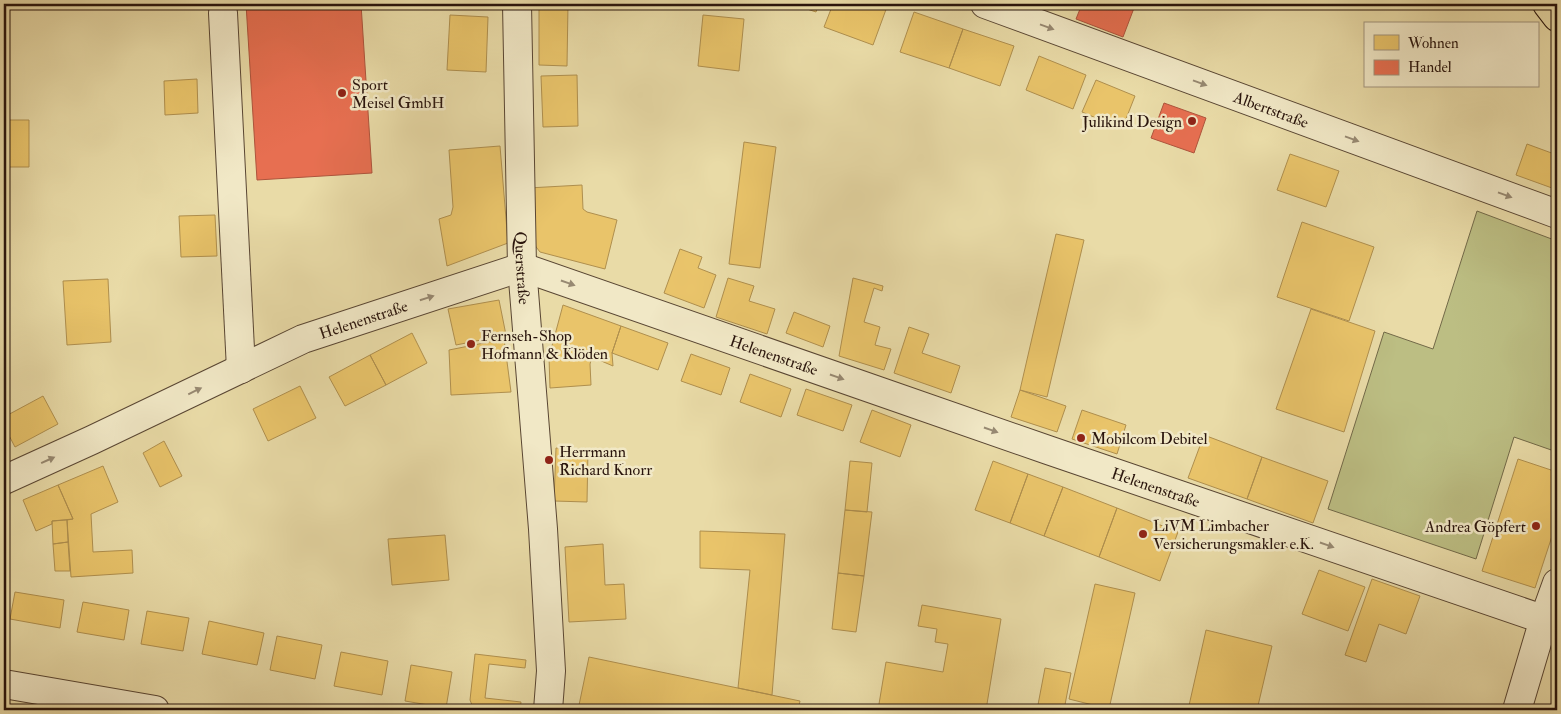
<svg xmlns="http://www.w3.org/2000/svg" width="1561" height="714" font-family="'IM FELL Double Pica',serif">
  <rect width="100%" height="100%" fill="#e9dba7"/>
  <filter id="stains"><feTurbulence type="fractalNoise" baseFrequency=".004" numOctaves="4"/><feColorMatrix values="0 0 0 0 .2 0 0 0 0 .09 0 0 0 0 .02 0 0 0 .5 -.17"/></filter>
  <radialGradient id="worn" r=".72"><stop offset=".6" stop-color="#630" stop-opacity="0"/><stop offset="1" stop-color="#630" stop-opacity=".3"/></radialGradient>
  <path fill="#bcbe83" stroke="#726948" d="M1477,211L1557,241V452L1514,437L1476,559L1328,509L1384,332L1433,349Z"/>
  <path fill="#e9c46a" stroke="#af8f4e" d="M539,4H568L567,66L539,65Z
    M792,4H819L816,12Z
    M833,4H888L873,45L824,27Z
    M914,12L963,29L949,68L900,52Z
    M450,15L488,17L486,72L447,70Z
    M703,15L744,19L739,71L698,66Z
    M963,29L1014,46L1000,86L949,68Z
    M1039,56L1086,75L1073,109L1026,90Z
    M577,75L578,126L543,127L541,76Z
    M197,79L198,113L165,115L164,81Z
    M1096,80L1135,96L1122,129L1082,112Z
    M4,120H29V167H4Z
    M744,142L776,147L760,268L729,264Z
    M1527,144L1557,155V174L1552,188L1516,175Z
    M500,146L508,243L447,266L439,219L451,215L453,207L449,150Z
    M1290,154L1339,171L1326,207L1277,190Z
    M1557,174V190L1552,188Z
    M582,185L583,209L587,212L617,220L605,269L540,252L530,239L528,188Z
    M215,215L217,256L181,257L179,216Z
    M1302,222L1374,247L1349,321L1277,297Z
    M1056,234L1084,240L1047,397L1020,390Z
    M680,249L702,257L698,268L716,275L704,308L664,293Z
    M728,278L754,286L749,301L775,309L767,334L716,317Z
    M853,278L883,286L882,291L874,288L864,322L880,327L875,345L891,349L884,370L839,356Z
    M108,279L111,342L67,345L63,281Z
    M499,300L506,335L456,345L448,309Z
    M563,305L621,326L612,353L613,366L592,357L590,364L591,385L550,388L549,357Z
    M1311,309L1375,331L1344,432L1276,409Z
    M794,312L830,326L823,347L786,333Z
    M621,326L668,343L658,370L612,353Z
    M909,327L929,334L922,353L960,366L951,393L894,373Z
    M412,333L427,363L386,385L370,355Z
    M504,339L511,392L451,395L449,350Z
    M691,354L730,368L721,395L681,381Z
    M370,355L386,385L345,406L329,377Z
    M750,374L791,389L781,417L740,402Z
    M300,386L316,418L268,441L253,409Z
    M806,389L852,405L843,431L797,415Z
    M1020,390L1066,406L1057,432L1011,417Z
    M43,396L58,424L15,447L4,426V417Z
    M872,410L911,425L900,457L860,442Z
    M1082,410L1126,425L1117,454L1072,439Z
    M1204,435L1262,457L1247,499L1188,478Z
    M164,441L182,476L160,487L143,453Z
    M556,448L588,449L587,502L554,501Z
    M1262,457L1328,481L1313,523L1247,499Z
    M1518,459L1557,472V521L1535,588L1482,571Z
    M850,461L872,463L867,512L845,510Z
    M993,461L1028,474L1010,523L975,510Z
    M103,466L118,502L91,514L93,552L132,550L133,573L71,577L67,520L73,519L58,485Z
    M1028,474L1063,487L1044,536L1010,523Z
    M58,485L73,519L52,521V524L36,531L23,500Z
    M1063,487L1117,508L1099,557L1044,536Z
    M1117,508L1178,532L1160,581L1099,557Z
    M845,510L872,512L864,576L838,573Z
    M67,520L68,542L53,544L52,521Z
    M700,531L785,534L772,695L738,688L750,570L700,568Z
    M445,535L449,580L392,585L388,539Z
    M68,542L70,571H55L53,544Z
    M603,544L605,585L624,584L626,619L569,622L565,547Z
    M1319,570L1365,587L1348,631L1302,614Z
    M838,573L864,576L856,632L832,629Z
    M1372,579L1420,596L1406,634L1379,624L1366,662L1345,655Z
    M1095,584L1135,593L1109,709L1069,699Z
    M15,592L64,600L60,628L10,619Z
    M83,602L129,610L124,640L77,632Z
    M922,605L1001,619L986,710H878L886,662L943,672L948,644L935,642L937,629L918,626Z
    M147,611L189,618L183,651L141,644Z
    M209,621L264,633L257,665L202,654Z
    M1206,630L1272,646L1257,710H1188Z
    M277,636L322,645L315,679L270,670Z
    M341,652L388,661L382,695L334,686Z
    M475,654L526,660L525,668L489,664L485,698L521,702L520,710H474L470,700Z
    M589,657L800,701L798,710H578Z
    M411,665L452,672L446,708L405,701Z
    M1045,668L1071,673L1064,710H1037Z"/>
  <path fill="#e76f51" stroke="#ae543c" d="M246,4H361L372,173L257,180Z
    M1082,4H1122L1134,8L1123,37L1076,19Z
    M1164,103L1206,118L1194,153L1151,138Z"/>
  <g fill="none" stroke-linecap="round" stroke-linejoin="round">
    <g stroke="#594633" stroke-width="30">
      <g id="minor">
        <path id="s1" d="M517,4L522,267L543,529L551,671L548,710"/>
        <path id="s2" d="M985,4L1557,214"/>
        <path d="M223,13L241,369"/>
        <path id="s3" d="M4,480L92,440L303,339L522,267L1048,450L1557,624"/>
        <path d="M4,684L155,710"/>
        <path d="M1517,710L1544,619L1557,583"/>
      </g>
    </g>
    <g stroke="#29140c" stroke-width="30">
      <path id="major" d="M1547,4L1557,17"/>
    </g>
    <use href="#minor" stroke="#f1e8c6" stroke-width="28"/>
    <use href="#major" stroke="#e9dba7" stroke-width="28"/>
  </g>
  <defs><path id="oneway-solid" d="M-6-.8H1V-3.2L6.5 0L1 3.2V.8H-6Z" transform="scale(1.25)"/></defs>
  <g fill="#978972">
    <use href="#oneway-solid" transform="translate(1047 27) rotate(20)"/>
    <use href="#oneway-solid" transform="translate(1200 83) rotate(20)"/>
    <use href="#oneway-solid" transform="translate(1352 139) rotate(20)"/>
    <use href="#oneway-solid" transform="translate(1505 195) rotate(20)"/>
    <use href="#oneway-solid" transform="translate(568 283) rotate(19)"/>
    <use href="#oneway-solid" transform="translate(427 298) rotate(-18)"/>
    <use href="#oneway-solid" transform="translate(837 377) rotate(19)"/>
    <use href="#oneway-solid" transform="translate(195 391) rotate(-26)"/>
    <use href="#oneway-solid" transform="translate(991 430) rotate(19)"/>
    <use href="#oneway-solid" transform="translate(48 460) rotate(-24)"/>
    <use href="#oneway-solid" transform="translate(1327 545) rotate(19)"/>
  </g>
  <g fill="#8f2418" stroke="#f1e8c6" stroke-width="2">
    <circle cx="342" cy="93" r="5"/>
    <circle cx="1192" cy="121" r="5"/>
    <circle cx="471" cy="344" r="5"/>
    <circle cx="1081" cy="438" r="5"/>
    <circle cx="549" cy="460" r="5"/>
    <circle cx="1536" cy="526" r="5"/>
    <circle cx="1143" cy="534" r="5"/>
  </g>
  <g text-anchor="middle" stroke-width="5" stroke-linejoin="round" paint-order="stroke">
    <g font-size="16" fill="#29140c" stroke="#f1e8c6" text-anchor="start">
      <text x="352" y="90">Sport<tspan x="352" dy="18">Meisel GmbH</tspan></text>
      <text x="1182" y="127" text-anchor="end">Julikind Design</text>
      <text x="481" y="341">Fernseh-Shop<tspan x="481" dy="18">Hofmann &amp; Klöden</tspan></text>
      <text x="1091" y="444">Mobilcom Debitel</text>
      <text x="559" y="457">Herrmann<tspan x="559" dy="18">Richard Knorr</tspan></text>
      <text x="1153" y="531">LiVM Limbacher<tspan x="1153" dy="18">Versicherungsmakler e.K.</tspan></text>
      <text x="1526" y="532" text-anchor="end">Andrea Göpfert</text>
    </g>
    <g font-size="16" fill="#29140c" stroke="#f1e8c6">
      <text dy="6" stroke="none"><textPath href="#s2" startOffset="305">Albertstraße</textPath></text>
      <text dy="6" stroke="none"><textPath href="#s1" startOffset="264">Querstraße</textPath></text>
      <text dy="6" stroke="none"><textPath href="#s3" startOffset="394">Helenenstraße</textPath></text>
      <text dy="6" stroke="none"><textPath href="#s3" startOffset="828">Helenenstraße</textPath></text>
      <text dy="6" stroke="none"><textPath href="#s3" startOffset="1232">Helenenstraße</textPath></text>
    </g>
  </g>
  <rect width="1561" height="714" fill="none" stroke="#e9dba7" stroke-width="20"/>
  <rect x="5" y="5" width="1551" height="704" fill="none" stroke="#29140c" stroke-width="2.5"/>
  <rect x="10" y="10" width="1541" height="694" fill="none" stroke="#29140c"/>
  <rect x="1364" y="22" width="175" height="65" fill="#f1e8c6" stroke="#a1937c"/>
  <rect x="1374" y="35" width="25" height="15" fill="#e9c46a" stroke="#a1937c"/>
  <text x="1408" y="48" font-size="15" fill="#29140c">Wohnen</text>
  <rect x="1374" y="60" width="25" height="15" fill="#e76f51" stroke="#a1937c"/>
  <text x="1408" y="72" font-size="15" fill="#29140c">Handel</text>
  <rect width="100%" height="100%" filter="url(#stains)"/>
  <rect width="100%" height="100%" fill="url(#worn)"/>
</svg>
